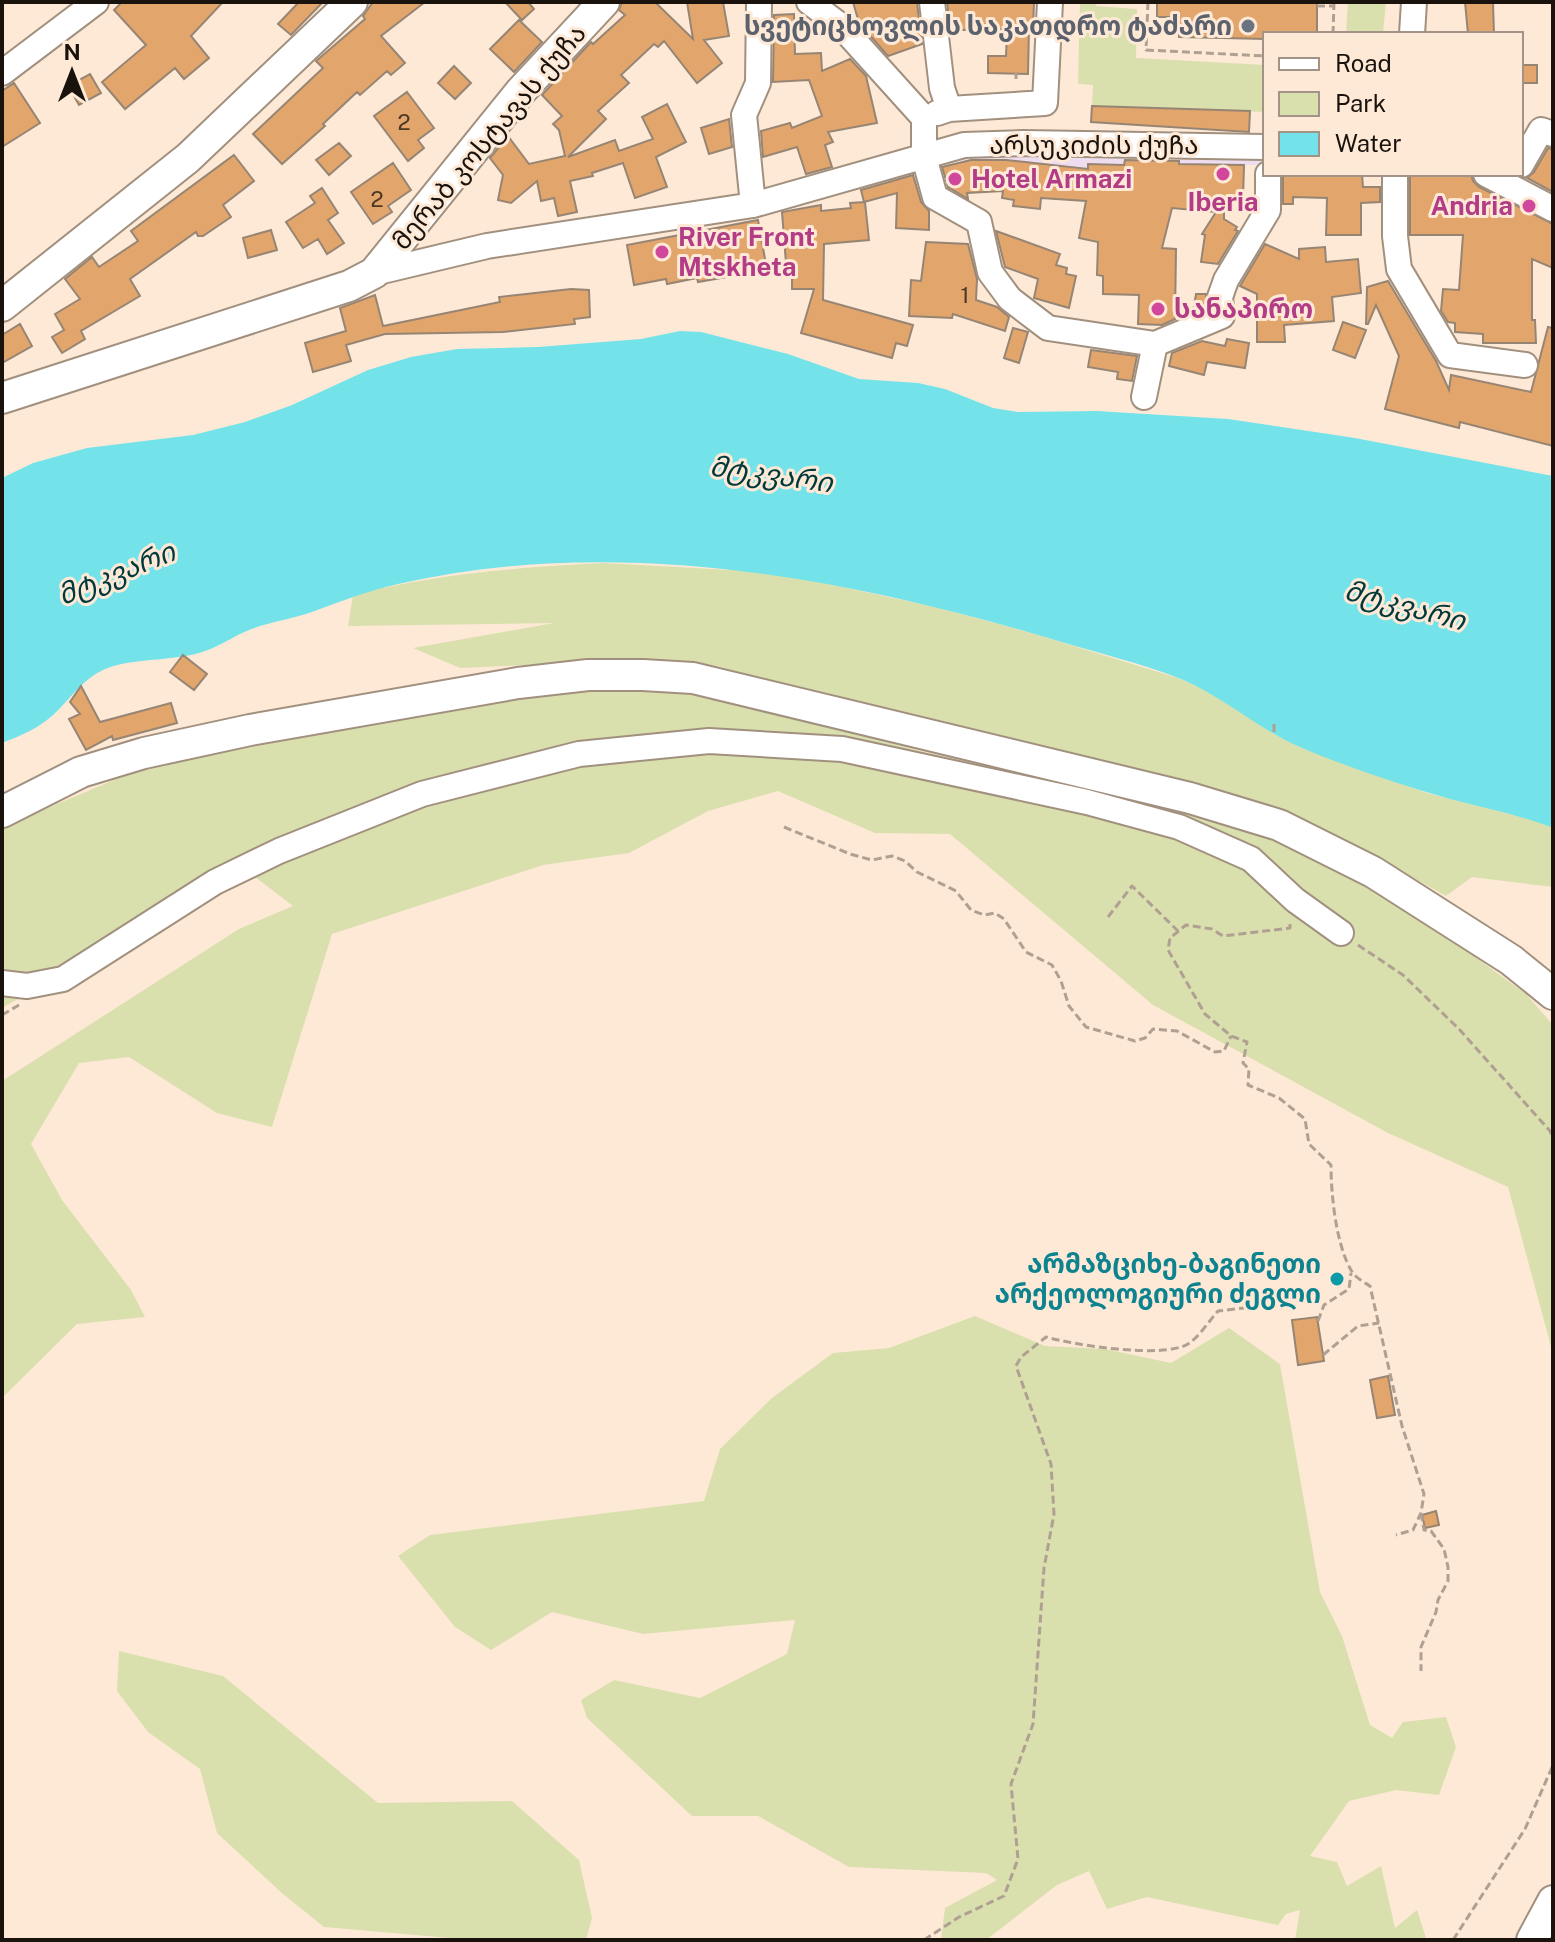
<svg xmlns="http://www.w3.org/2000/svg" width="1555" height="1942" font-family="'Public Sans','Noto Sans Georgian',sans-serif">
  <rect width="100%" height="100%" fill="#fee9d7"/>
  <path fill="#ede" d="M959,151L1264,153L1265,165H1179V158L1126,155L1124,165L1089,164L1088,169L1007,160L962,161Z"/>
  <path fill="#d9e0ae" d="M1080,2H1096V6L1137,9L1136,58L1265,65V112L1092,106L1093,85L1078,84Z
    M1348,2H1386L1383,34H1346Z
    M604,563L749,571L815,581L939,608L1028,632L1178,678L1220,697L1274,734L1302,748L1427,793L1530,819L1553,828V887L1472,877L1446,896L1332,833L1243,799L898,721L718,666L569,663L460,668L413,648L554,623L348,626L353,595C436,574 518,567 604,563Z
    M681,687L916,750L1247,824L1390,895L1526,994L1553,1025V1354L1508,1187L1388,1133L1153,1005L950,834L875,833L778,791L708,811L629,853L543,865L332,934L272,1127L217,1113L129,1057L79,1063L31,1144L62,1200L131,1290L145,1317L77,1324L2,1398V1081L239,929L293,906L246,870L2,1008V827L145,767L547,691Z
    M975,1316L1045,1346L1105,1349L1171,1363L1229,1328L1280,1364L1320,1592L1342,1636L1370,1725L1392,1738L1403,1722L1446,1717L1456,1747L1439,1795L1396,1790L1349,1801L1310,1856L1337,1862L1347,1886L1381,1866L1395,1928L1417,1910L1426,1938L1431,1940H1295L1300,1910L1286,1914L1278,1925L1147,1897L1107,1909L1089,1871L1057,1885L986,1940H941L945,1908L997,1880L986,1873L849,1867L758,1816H692L587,1718L581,1700L614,1680L700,1698L787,1654L795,1620L643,1634L552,1612L491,1650L455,1627L398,1556L430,1535L704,1501L720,1449L772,1398L833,1353L889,1348Z
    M119,1651L223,1676L378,1803L512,1801L579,1860L592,1918L586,1940H473L324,1927L283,1894L217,1833L200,1769L148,1732L117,1691Z"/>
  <path fill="#73e3e9" d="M680,331L701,332L788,354L859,379L918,383L945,389L993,408L1018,412L1097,411L1228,419L1355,438L1553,476V828C1520,815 1484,808 1450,799C1401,785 1350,768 1302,748C1259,730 1226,698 1181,679C1141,663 1097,653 1055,640C845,577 616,534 398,584C368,591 341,601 312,612C292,619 269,622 249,630C234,636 220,646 205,651C174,662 138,657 108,668C83,677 71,699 52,716C37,729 20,736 2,743V478L33,463L87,448L193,435L245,422L292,405L368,370L411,357L457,349L538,347L641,339Z"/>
  <path fill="#e2a56c" stroke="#978574" stroke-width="2" d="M122,2H223L191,36L209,58L184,79L175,68L125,109L102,82L146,45L114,10Z
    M299,2H323L291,35L278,24Z
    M373,2H425L381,36L405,63L391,75L387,71L360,95L357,92L323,124L325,126L282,164L253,134L323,68L316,61L365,19L363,16Z
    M505,2H528L534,9L522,20Z
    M622,2H655L693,39L687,2H723L729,36L704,40L722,63L697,83L664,41L658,47L654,44L621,75L629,83L598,111L606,119L568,157L615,140L619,151L653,139L642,117L667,104L686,142L656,157L667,187L635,198L623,163L592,173L593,176L570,181L577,212L558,216L554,198L541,201L537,181L511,203L498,200L503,175L490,158L508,136L529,164L565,156L559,130L553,124L562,116L542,95L591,42L593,44L625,15L619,10Z
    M853,2H917L922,44L888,56L859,23Z
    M947,2H1034L1033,28H1029L1028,74L988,73V56H1006L1007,29L962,30L951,34Z
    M1157,2H1317V34H1265V39L1179,37V17H1157Z
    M1465,2H1493L1494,34H1468Z
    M794,14L795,54L821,53L822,71L850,59L866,76L877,123L828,132L833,142L825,145L832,167L806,174L797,147L763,157L761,131L790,123L792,128L822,116L809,80L773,82L774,15Z
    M519,20L542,42L514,72L490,49Z
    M1521,65H1537V83H1521Z
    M454,66L471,83L455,99L438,83Z
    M90,74L101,93L79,105L68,86Z
    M14,83L40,123L2,147V91Z
    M407,92L434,128L418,140L424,148L408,161L374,116Z
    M1092,106L1250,111L1249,132L1091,122Z
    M729,119L732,147L709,154L701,128Z
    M339,143L351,156L329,175L316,160Z
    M1548,148L1553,149V192L1527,178L1534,172Z
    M234,155L254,181L223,205L231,217L203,236H198L196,232L130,279L140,296L81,331L85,339L62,353L52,337L64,330L55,314L80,299L65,279L92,257L99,267L138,241L131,231Z
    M971,160H1006L1088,169V164L1124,165L1125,160L1179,161V164L1244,165L1243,199H1224V219L1237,227L1235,230L1238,231L1218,264L1201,262L1205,235L1202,234L1216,212L1172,208L1162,248L1176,249L1175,319L1162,325L1138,324L1139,295L1103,294V276L1097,275L1098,242L1079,238L1086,201L1041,198L1040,209L1013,206L1014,200L1002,198L1003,191L967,193L968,199L948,187L942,167Z
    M393,163L411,190L388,206L392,212L373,224L351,192Z
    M1283,174H1362L1363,187H1380V202L1361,203V235H1326L1327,198L1293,197V204H1283Z
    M1410,174H1471L1473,181L1479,187L1553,224V268L1532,259V320H1535L1536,343H1483V334L1455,332V323L1448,322L1441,311L1443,289L1459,290L1463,235H1410Z
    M913,175L921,202L929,211V230L896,228L897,193L864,202L861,190Z
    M322,188L338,213L328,220L344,243L327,254L318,239L303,248L286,222L315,203L310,196Z
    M865,202L869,240L824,244L823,300L913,325L907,346L896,343L892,358L801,333L814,289H792V275L787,276L782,212L821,205V211L851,208L850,203Z
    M758,220L767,270L698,282L697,278L667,284L666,279L634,285L627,245Z
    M271,230L277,250L248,258L243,238Z
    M996,231L1060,254L1056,265L1067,268L1066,274L1076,276L1069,308L1034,298L1038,279L1005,267Z
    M926,242L968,244L977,279L976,300L997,307L1009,317L1005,331L953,314L952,318L909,316L911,280L921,281Z
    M1265,244L1299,259V249L1325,247L1326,262L1358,259L1361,293L1332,297L1334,321L1284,325L1285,342H1257V294L1240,286Z
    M1388,281L1436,361L1449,390L1451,375L1531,392L1548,327L1553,328V446L1460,422L1459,428L1385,409L1399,356L1376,305L1368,324H1366L1367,287Z
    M571,289L589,290L590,317L574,319L575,324L503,332L385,334L346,345L351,361L313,372L305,343L346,331L340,308L375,295L383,326L500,302L499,297Z
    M1196,294H1206V306L1193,312Z
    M1343,322L1366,330L1355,358L1333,350Z
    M20,324L32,346L2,363V335Z
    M1013,328L1028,332L1019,363L1004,358Z
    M1227,339L1249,343L1245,368L1207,362L1204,375L1169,366L1172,353L1202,341L1225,346Z
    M1091,350L1137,356L1132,381L1117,379L1118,372L1088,367Z
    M183,655L207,674L194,690L170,672Z
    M81,686L100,722L171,703L177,723L113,740L112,736L86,750L69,719L80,714L70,702Z
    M1317,1317L1324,1361L1298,1365L1292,1320Z
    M1388,1376L1395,1415L1377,1418L1370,1380Z
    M1436,1511L1439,1525L1425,1528L1422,1515Z"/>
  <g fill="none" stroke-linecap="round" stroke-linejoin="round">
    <g stroke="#a2907f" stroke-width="28">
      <path id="minor" d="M809,2L841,26L924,118V157L935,197L979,222L990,272L1010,299L1048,328L1155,344L1222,316L1220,297L1226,280L1268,210V174
        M932,2L942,88L949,109
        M1412,34L1414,2
        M2,73L96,2
        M937,113L949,109L1045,103L1050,2
        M1521,165L1541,130L1553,134
        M1395,174V236L1399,269L1450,355L1525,365
        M1486,174L1553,209
        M753,205L744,115L758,83L759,2
        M374,273L487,246L753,205L964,145L1024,143L1265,147
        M1144,397L1155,344
        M2,983L27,986L63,979L215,882L279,851L422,794L579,754L709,741L842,749L1087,802L1179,827L1251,859L1295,900L1341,933"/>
    </g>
    <g stroke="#a2907f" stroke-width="34">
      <path id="major" d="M2,306L188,158L352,2
        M2,398L349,286L374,273L521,91L604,2
        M2,812L81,772L144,753L250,730L518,683L588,675H643L693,678L1190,798L1279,825L1373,872L1511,960L1553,994
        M1532,1940L1553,1901"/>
    </g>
    <path stroke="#b0a092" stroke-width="3" stroke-dasharray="8 4" stroke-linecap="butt" d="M1148,2L1146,50L1265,56
      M1317,6H1333
      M1333,34L1334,2
      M1016,79V73
      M1274,724V734
      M784,827L850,854L872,860L892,856L905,861L917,872L956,891L971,910L984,915L995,913L1004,919L1026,952L1052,965L1061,981L1069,1006L1086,1027L1135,1041L1145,1038L1153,1029L1177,1031L1215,1052L1224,1051L1231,1036
      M1108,917L1132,886L1178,931
      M1290,924V928L1223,936L1212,929L1186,925L1170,938L1168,950L1205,1014L1231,1036L1247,1042L1243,1063L1249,1069L1248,1085L1279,1098L1305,1119L1309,1144L1331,1165C1331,1195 1336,1244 1351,1270C1354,1277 1364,1282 1370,1286L1402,1426L1424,1494L1421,1513L1413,1530L1396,1535
      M1358,945L1403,975L1459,1029L1550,1131L1553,1139
      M2,1015L19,1005
      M1318,1321L1324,1305L1349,1289L1351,1273
      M1323,1355L1358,1326L1379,1323
      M1421,1513L1424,1530L1431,1531L1444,1549L1448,1567V1581L1438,1600L1436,1612L1421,1647V1671
      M924,1940L959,1917L1004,1896L1018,1859L1011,1784L1033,1724L1044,1568L1054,1514L1051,1464L1016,1366L1021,1357L1046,1337C1074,1345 1163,1359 1188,1344C1199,1337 1209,1321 1218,1311L1244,1308
      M1453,1940L1525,1829L1553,1765"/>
    <use href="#minor" stroke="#fff" stroke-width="24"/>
    <use href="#major" stroke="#fff" stroke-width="30"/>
  </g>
  <circle fill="#6b7280" stroke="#fee9d7" stroke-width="3" cx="1248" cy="26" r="8"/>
  <g fill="#d1479c" stroke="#fee9d7" stroke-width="3">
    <circle cx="1223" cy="174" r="8"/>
    <circle cx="955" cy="179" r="8"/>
    <circle cx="1529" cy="206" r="8"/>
    <circle cx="662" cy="252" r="8"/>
    <circle cx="1158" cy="309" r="8"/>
  </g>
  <circle fill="#0f9aa8" stroke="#fee9d7" stroke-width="3" cx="1337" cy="1279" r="8"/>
  <g text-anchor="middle" stroke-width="6" stroke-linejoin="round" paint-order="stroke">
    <g font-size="22" fill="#4c3825">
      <text x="404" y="130">2</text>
      <text x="377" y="207">2</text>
      <text x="965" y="303">1</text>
    </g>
    <g font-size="26" font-weight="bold" fill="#5b616d" stroke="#fee9d7" text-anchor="end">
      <text x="1232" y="35">სვეტიცხოვლის საკათდრო ტაძარი</text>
    </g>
    <g font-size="26" fill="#1a130d" stroke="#fee9d7">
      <text transform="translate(489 137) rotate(-50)" y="9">მერაბ კოსტავას ქუჩა</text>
      <text x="1094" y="154">არსუკიძის ქუჩა</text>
    </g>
    <g font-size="26" font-weight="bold" fill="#b23c85" stroke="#fee9d7" text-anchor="start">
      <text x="971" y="188">Hotel Armazi</text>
      <text x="1223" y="211" text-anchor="middle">Iberia</text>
      <text x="1513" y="215" text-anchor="end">Andria</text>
      <text x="678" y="246">River Front<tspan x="678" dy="30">Mtskheta</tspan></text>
      <text x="1174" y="318">სანაპირო</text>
    </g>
    <g font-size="26" font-weight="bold" fill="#0d838f" stroke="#fee9d7" text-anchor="end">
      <text x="1321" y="1273">არმაზციხე-ბაგინეთი<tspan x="1321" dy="30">არქეოლოგიური ძეგლი</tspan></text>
    </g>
    <g font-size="28" font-style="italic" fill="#00393c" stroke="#fee9d7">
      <text transform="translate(771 474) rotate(8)" y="10">მტკვარი</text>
      <text transform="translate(116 573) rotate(-22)" y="10">მტკვარი</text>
      <text transform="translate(1405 605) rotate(15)" y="10">მტკვარი</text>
    </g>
  </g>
  <rect width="1555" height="1942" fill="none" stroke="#1a130d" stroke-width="8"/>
  <rect x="1263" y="32" width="260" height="144" fill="#fee9d7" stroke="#a39386" stroke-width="2"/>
  <rect x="1279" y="58" width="40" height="12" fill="#ffffff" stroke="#a39386" stroke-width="2"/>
  <text x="1335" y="72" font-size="24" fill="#1a130d">Road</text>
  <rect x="1279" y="92" width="40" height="24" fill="#d9e0ae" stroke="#a39386" stroke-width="2"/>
  <text x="1335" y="112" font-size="24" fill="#1a130d">Park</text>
  <rect x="1279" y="132" width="40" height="24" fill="#73e3e9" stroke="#a39386" stroke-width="2"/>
  <text x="1335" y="152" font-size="24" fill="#1a130d">Water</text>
  <g transform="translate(72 72)" stroke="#fee9d7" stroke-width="6" paint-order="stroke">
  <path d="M0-6L14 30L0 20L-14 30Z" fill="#1a130d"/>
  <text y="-12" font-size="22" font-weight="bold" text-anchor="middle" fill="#1a130d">N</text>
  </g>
</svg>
